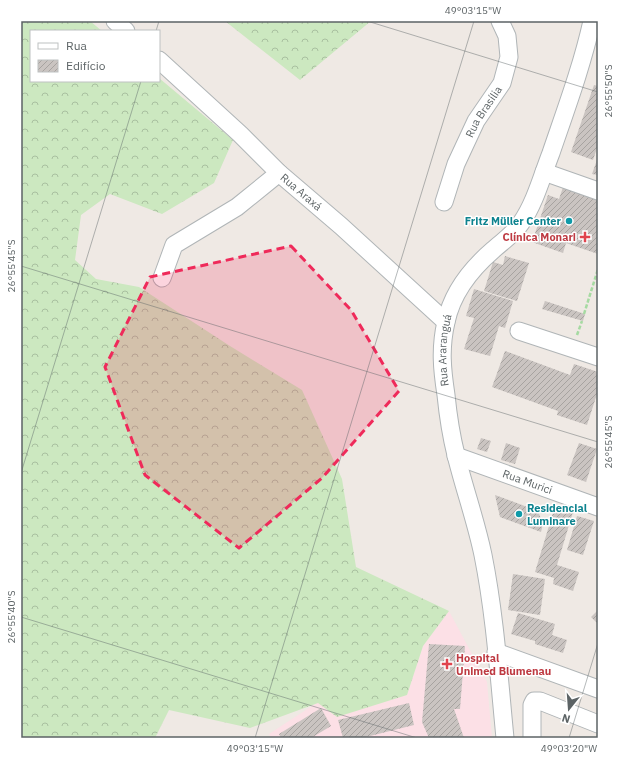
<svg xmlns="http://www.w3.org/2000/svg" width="619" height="759" font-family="'IBM Plex Sans',sans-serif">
  <defs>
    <pattern id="forest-crowns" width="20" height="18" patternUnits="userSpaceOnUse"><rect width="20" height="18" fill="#cce8c0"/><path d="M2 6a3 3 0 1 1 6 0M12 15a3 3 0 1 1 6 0" fill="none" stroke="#a9c0a0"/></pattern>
    <pattern id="building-hatch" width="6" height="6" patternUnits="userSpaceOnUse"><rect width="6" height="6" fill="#cac4c1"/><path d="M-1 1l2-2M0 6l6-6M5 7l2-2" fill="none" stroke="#a7a3a0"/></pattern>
  </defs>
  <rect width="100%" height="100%" fill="#efe9e4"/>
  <path fill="#fce0e6" d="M449,611L487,682L492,738H271L269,734L318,702L407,695L423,646Z"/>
  <path fill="url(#forest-crowns)" d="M21,21H90L102,31H31V81H159V78L233,140L214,183L162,214L110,194L81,215L75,260L96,279L139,287L230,346L302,390L342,479L356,567L449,611L423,646L407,695L337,717L318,703L250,728L169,710L155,738H21Z
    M225,21H371L300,80Z"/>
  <path fill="url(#building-hatch)" d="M594,85L598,86V145L593,160L571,152Z
    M598,157V175L592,174Z
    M563,187L598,199V254L566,243L563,253L532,242L548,195L559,199Z
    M505,256L529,263L517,301L484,291L493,262L503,265Z
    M474,289L513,301L505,328L499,326L490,356L464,349L474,318L466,316Z
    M545,301L585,314L583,321L542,309Z
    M505,351L570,375L574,364L598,372V391L587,425L557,415L558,411L492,387Z
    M481,438L491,441L487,452L477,449Z
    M506,443L520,448L515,464L501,460Z
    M579,443L597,449L586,482L567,475Z
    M495,495L538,511L543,524L541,532L500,517Z
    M555,506L573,512L557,565L579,572L573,591L553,584L554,578L535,572Z
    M577,516L594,521L583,555L567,550Z
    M513,574L545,579L540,615L508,610Z
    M598,610V624L591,617Z
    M518,613L555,624L552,635L567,640L563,653L535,644V641L511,634Z
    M429,644L465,646L460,709H454L464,738H429L422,722Z
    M409,703L414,725L362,738H343L338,720Z
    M321,708L331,726L311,738H281L279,734Z"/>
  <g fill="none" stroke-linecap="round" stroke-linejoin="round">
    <g stroke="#b0b5b7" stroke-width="19">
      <g id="minor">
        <path d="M115,21L126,31"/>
        <path id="s1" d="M159,60L240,134L279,173L341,226L446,322"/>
        <path d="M544,172L598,191"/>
        <path id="s2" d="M444,202L456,164L476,121L502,83L509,57L507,36L500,21"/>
        <path d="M162,278L174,245L237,207L279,173"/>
        <path d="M519,331L598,357"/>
        <path id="s3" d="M456,456L598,507"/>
        <path d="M496,652L598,689"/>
        <path id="s4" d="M505,738C499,677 495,615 483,555C476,521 464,488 456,455C451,435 448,415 446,395C442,369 440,348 446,322C452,293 471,269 493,250C503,241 514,234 521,223C535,203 542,176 551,153C566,109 582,66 592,21"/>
        <path d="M532,738V705L534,701H540L598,724"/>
      </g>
    </g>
    <path stroke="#a6daa2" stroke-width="2.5" stroke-dasharray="4 2" stroke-linecap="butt" d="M584,314L598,269
      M577,335L582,321"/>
    <use href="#minor" stroke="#fff" stroke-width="17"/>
  </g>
  <path fill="#ef2a5a" fill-opacity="0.2" stroke="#ef2a5a" stroke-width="3" stroke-dasharray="8 5" stroke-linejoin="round" d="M291,246L351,310L399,391L322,478L239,548L145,475L105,367L150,277Z"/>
  <path fill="none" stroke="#5c6365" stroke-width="1" stroke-opacity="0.45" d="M367,21L598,92M156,31L159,21M21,266L598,442M21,473L141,81M21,617L417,738M255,738L474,21M569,738L598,643"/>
  <g fill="#0f9aa8" stroke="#fff" stroke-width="1.5">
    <circle cx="569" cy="221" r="4"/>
    <circle cx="519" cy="514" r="4"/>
  </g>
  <g fill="#e0444e" stroke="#fff" stroke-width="1.5">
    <path d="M583 231h4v4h4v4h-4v4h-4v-4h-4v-4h4z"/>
    <path d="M445 658h4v4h4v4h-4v4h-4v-4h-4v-4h4z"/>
  </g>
  <g text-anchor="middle" stroke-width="3" stroke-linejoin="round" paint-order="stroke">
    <g font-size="11" fill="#5c6365" stroke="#fff">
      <text dy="4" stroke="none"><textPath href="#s2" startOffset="99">Rua Brasília</textPath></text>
      <text dy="4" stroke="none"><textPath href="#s1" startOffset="194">Rua Araxá</textPath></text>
      <text dy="4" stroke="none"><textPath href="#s4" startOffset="394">Rua Araranguá</textPath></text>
      <text dy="4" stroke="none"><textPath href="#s3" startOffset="76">Rua Murici</textPath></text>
    </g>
    <g font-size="11" font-weight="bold" fill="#0d838f" stroke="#fff" text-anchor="end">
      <text x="561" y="225">Fritz Müller Center</text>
      <text x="527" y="512" text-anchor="start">Residencial<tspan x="527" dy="13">Luminare</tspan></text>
    </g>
    <g font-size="11" font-weight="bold" fill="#be3a42" stroke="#fff" text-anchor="end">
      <text x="576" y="241">Clínica Monari</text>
      <text x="456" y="662" text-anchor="start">Hospital<tspan x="456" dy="13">Unimed Blumenau</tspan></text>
    </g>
  </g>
  <rect width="619" height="759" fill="none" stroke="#ffffff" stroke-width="44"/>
  <rect x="30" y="30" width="130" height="52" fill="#ffffff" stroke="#bec1c1"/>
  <rect x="38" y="43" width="20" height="6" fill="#ffffff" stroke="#bec1c1"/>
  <text x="66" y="50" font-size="12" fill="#5c6365">Rua</text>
  <rect x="38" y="60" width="20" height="12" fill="url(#building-hatch)" stroke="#bec1c1"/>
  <text x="66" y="70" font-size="12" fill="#5c6365">Edifício</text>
  <g transform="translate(569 709) rotate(197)" stroke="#ffffff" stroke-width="3" paint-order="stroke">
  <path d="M0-3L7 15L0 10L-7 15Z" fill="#5c6365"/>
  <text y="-6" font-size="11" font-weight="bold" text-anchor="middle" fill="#5c6365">N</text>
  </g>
  <rect x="22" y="22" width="575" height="715" fill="none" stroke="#5c6365" stroke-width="1.5"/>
  <g font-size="10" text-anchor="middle" fill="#5c6365">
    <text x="473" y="14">49°03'15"W</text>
    <text transform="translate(608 91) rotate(-90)" y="4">26°55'50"S</text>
    <text transform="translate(11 266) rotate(-90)" y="4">26°55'45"S</text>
    <text transform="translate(608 442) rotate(-90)" y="4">26°55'45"S</text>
    <text transform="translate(11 617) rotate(-90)" y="4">26°55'40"S</text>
    <text x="255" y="752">49°03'15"W</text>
    <text x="569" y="752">49°03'20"W</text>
  </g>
</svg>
